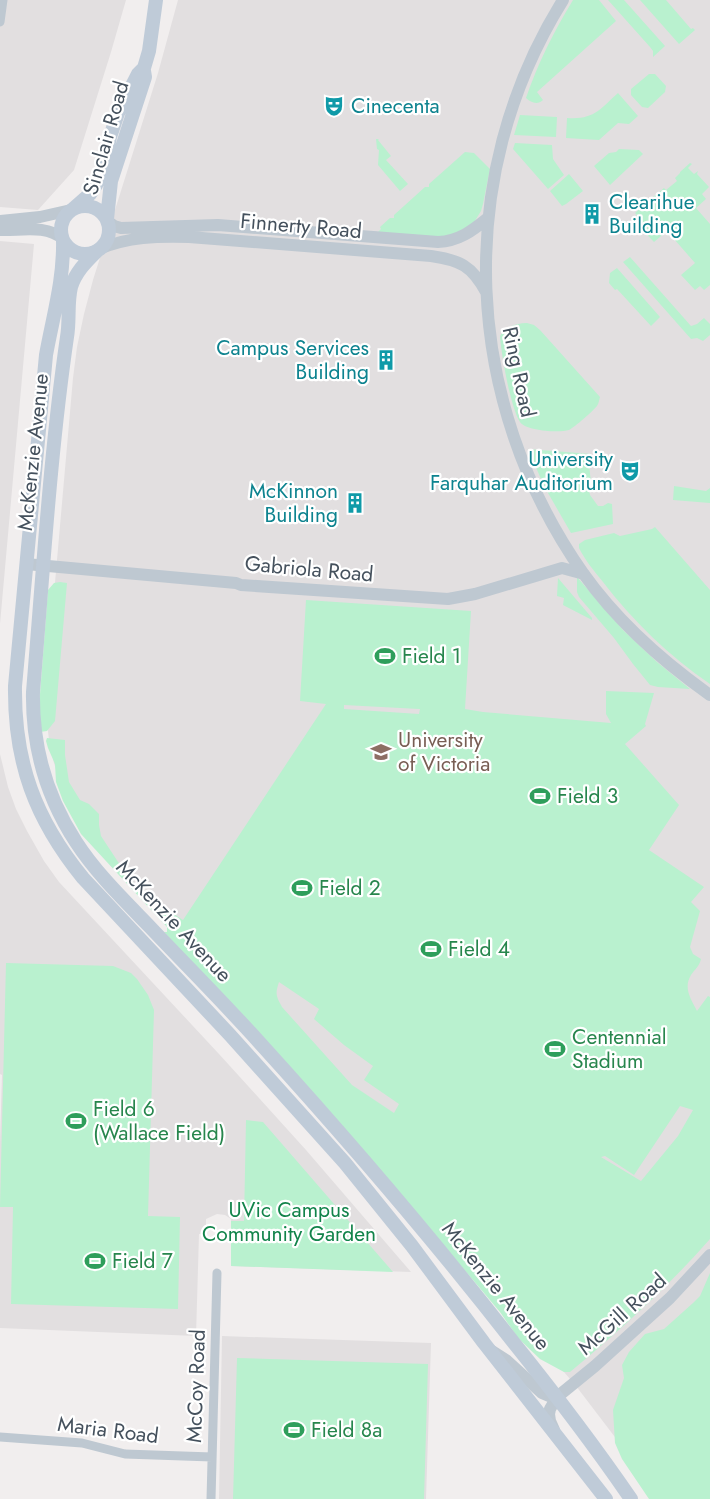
<svg xmlns="http://www.w3.org/2000/svg" width="710" height="1499" font-family="Jost,sans-serif">
  <rect width="100%" height="100%" fill="#f1eeee"/>
  <path fill="#e2dfe0" d="M0,0H126L111,52L74,170L38,210L0,207Z
    M178,0H710V1499L621,1445L576,1386L350,1122L111,864L62,787L54,763L49,740L47,722L46,685L73,378L77,347L84,314L93,280L158,73Z
    M0,241L34,244L0,624Z
    M0,754L8,787L16,809L27,831L44,861L59,882L219,1054L306,1150L411,1272L231,1266V1219L225,1215L217,1214L206,1219V1234H199L196,1336L0,1328V1142L2,1075L0,1074Z
    M222,1336L431,1343L426,1499H219Z"/>
  <path fill="#b9f1cf" fill-rule="evenodd" d="M573,0H599L616,21L537,92L543,100C538,105 531,103 526,98C538,63 554,31 573,0Z
    M608,0H624L665,46L653,57V51L650,47Z
    M640,0H666L691,29L693,28L695,30L679,44Z
    M649,74H655L666,86L665,92L648,108L642,107L631,95V89Z
    M618,93L638,116L629,124L618,123L599,140L566,138L567,118C594,120 600,109 618,93Z
    M520,115L557,117L556,137L514,135Z
    M376,139H379L378,140L391,156L386,160L408,184L400,191L378,165L379,150L377,149Z
    M515,143L552,145L553,159L564,175L548,189L513,149Z
    M619,149L639,150L643,154L610,185L594,166L609,153L616,152Z
    M465,152L474,153L490,169L483,204L481,211L473,224L446,238L377,233L381,229L380,227L390,218H394V215L425,187H429V184Z
    M690,163L692,164L688,168L694,174L698,171L697,174L709,187L702,194L706,199L696,208L710,224V285L704,290L700,286L695,290L681,275L695,263L667,231L654,242L632,219L637,215L635,213L641,208L643,210L654,201L652,198L664,188L666,190L677,181L675,178L680,173V172Z
    M569,174L583,191L566,204L562,206L550,191Z
    M630,257L691,326L697,324L704,318L710,324V335L703,341L697,338L691,339L623,262Z
    M617,268L660,317L651,326L617,289L615,290L609,283L610,273Z
    M527,323L534,325L540,330L600,397C599,400 599,403 597,406C593,411 575,427 569,430C559,433 526,431 520,422C511,409 501,353 500,336C505,327 517,323 527,323Z
    M528,449L591,454C590,461 589,467 590,473C590,479 593,481 593,487L589,490L590,495L598,506H603L608,503L612,504L613,524L571,533L544,486Z
    M674,486L706,491L710,488V503L673,500Z
    M655,527L710,590V684C669,656 633,621 603,582C594,571 585,560 579,548V544L585,540L614,533L620,536L652,529Z
    M577,577L623,630L657,662L690,689L658,687L650,685L633,664L614,638L579,597L577,592Z
    M558,578L592,618V620L563,605L564,598L557,596Z
    M60,582L67,583L55,721L47,731L40,732L39,707L48,590L54,583Z
    M306,600L471,611L465,709L483,712L611,723L606,714V691L654,693L645,724L646,726L625,744L679,805L649,850L704,887L691,902L700,911L690,947L693,954L701,959C699,967 695,969 691,975C683,988 691,999 697,1011L708,996L710,997V1239C667,1288 619,1331 570,1372H564L540,1359L518,1338L500,1312L473,1280L330,1114L164,932H167V927L81,834L63,801L56,782L55,764L48,748L46,741L47,738L65,740V755L69,782L80,800L89,804L99,814V825L101,836L128,877L149,898L183,920L326,704L300,701ZM344,705L419,709H420L419,714L344,709ZM279,982L319,1009L314,1019L344,1045L373,1066L364,1080L399,1104L394,1113L352,1085L282,1007C276,996 275,994 279,982ZM680,1106L693,1110L678,1136L641,1181L601,1157L605,1156L634,1175Z
    M6,963L113,966L131,973L137,979L148,995L154,1010L148,1216L180,1217L178,1309L11,1304L13,1207H0Z
    M246,1120L263,1122L393,1272L231,1266V1221H244Z
    M710,1273V1499H649L622,1459L615,1443L613,1410L624,1378L622,1365L629,1352L645,1334L664,1329L693,1303L700,1296Z
    M237,1358L428,1364L424,1499H233Z"/>
  <g fill="none" stroke-linecap="round" stroke-linejoin="round">
    <path stroke="#bec8d1" stroke-width="9" d="M0,22L3,0
      M0,1437L82,1443L125,1454L212,1457
      M211,1499L217,1273"/>
    <path stroke="#bec8d1" stroke-width="12" d="M563,0C452,178 463,402 583,573C617,621 662,661 710,695
      M0,221L40,217L71,210
      M107,221L114,226L121,228L218,225L438,242C459,241 472,231 488,218
      M0,230C20,231 46,224 63,239
      M99,249C128,237 157,236 189,237L431,256C460,260 472,266 486,292
      M26,564L236,583L241,585L448,599L475,594L562,568L584,574
      M492,1351L506,1360L542,1393L549,1396L557,1397
      M554,1430L550,1421L549,1414L550,1409L557,1397L595,1366L670,1298L710,1255"/>
    <path stroke="#bfcbd8" stroke-width="14" d="M61 230a24 24 0 1 1 48 0a24 24 0 1 1-48 0Z
      M73,209L90,194L96,185L103,170L110,137L118,113L138,74L144,68L149,51L156,0
      M107,219L111,181L145,77L144,71
      M63,240C64,280 53,316 46,355L15,686C14,762 35,819 83,878L230,1035L345,1163L412,1246L484,1343L606,1499
      M98,250C87,261 76,271 71,287C67,303 70,320 67,337C50,454 43,573 33,692C32,746 46,796 76,842C96,873 124,900 150,927C186,965 224,1003 259,1042C348,1140 433,1239 514,1343C555,1394 594,1445 631,1499"/>
  </g>
  <defs>
    <g id="theatre-bare" transform="scale(1.62)"><path d="M-5-5.5Q0-4 5-5.5V0Q5 5 0 6Q-5 5-5 0ZM-3.3-2.5H-1v1.5H-3.3ZM1-2.5H3.3v1.5H1ZM-2.8 1Q0 5.5 2.8 1Z" fill="#0f9aa8" stroke="#fff" stroke-width="2.5" paint-order="stroke"/></g>
    <g id="building-bare" transform="scale(1.62)"><path d="M-4-6H4V6H1V3H-1V6H-4ZM-2.5-4.3h1.7v1.8h-1.7ZM.8-4.3h1.7v1.8H.8ZM-2.5-1h1.7V.8h-1.7ZM.8-1h1.7V.8H.8Z" fill="#0f9aa8" stroke="#fff" stroke-width="2.5" paint-order="stroke"/></g>
    <g id="stadium-bare" transform="scale(1.62)"><path d="M0-5a6.5 5 0 1 0 0 10a6.5 5 0 1 0 0-10ZM-3.5-1.8h7v3.6h-7Z" fill="#2e9e5b" stroke="#fff" stroke-width="2.5" paint-order="stroke"/></g>
    <g id="university-bare" transform="scale(1.62)"><path d="M0-5L7-2L0 1L-7-2ZM-4 1L0 2.5L4 1V4Q0 6-4 4Z" fill="#8d6e63" stroke="#fff" stroke-width="2.5" paint-order="stroke"/></g>
  </defs>
  <g fill-rule="evenodd">
    <use href="#theatre-bare" x="334" y="106"/>
    <use href="#building-bare" x="592" y="214"/>
    <use href="#building-bare" x="386" y="360"/>
    <use href="#theatre-bare" x="630" y="471"/>
    <use href="#building-bare" x="355" y="503"/>
    <use href="#stadium-bare" x="385" y="656"/>
    <use href="#university-bare" x="381" y="752"/>
    <use href="#stadium-bare" x="540" y="796"/>
    <use href="#stadium-bare" x="302" y="888"/>
    <use href="#stadium-bare" x="431" y="949"/>
    <use href="#stadium-bare" x="555" y="1049"/>
    <use href="#stadium-bare" x="76" y="1121"/>
    <use href="#stadium-bare" x="95" y="1261"/>
    <use href="#stadium-bare" x="294" y="1430"/>
  </g>
  <g text-anchor="middle" stroke-width="4.5" stroke-linejoin="round" paint-order="stroke">
    <g font-size="21" fill="#0d838f" stroke="#fff" text-anchor="end">
      <text x="351" y="113" text-anchor="start">Cinecenta</text>
      <text x="609" y="209" text-anchor="start">Clearihue<tspan x="609" dy="24">Building</tspan></text>
      <text x="369" y="355">Campus Services<tspan x="369" dy="24">Building</tspan></text>
      <text x="613" y="466">University<tspan x="613" dy="24">Farquhar Auditorium</tspan></text>
      <text x="338" y="498">McKinnon<tspan x="338" dy="24">Building</tspan></text>
    </g>
    <g font-size="21" fill="#45515d" stroke="#fff">
      <text transform="translate(106 138) rotate(-74)" y="7">Sinclair Road</text>
      <text transform="translate(301 226) rotate(5)" y="7">Finnerty Road</text>
      <text transform="translate(519 372) rotate(78)" y="7">Ring Road</text>
      <text transform="translate(33 452) rotate(-84)" y="7">McKenzie Avenue</text>
      <text transform="translate(309 569) rotate(5)" y="7">Gabriola Road</text>
      <text transform="translate(174 921) rotate(47)" y="7">McKenzie Avenue</text>
      <text transform="translate(496 1286) rotate(51)" y="7">McKenzie Avenue</text>
      <text transform="translate(622 1314) rotate(-42)" y="7">McGill Road</text>
      <text transform="translate(196 1386) rotate(-88)" y="7">McCoy Road</text>
      <text transform="translate(108 1430) rotate(7)" y="7">Maria Road</text>
    </g>
    <g font-size="21" fill="#27864d" stroke="#fff" text-anchor="start">
      <text x="402" y="663">Field 1</text>
      <text x="557" y="803">Field 3</text>
      <text x="319" y="895">Field 2</text>
      <text x="448" y="956">Field 4</text>
      <text x="572" y="1044">Centennial<tspan x="572" dy="24">Stadium</tspan></text>
      <text x="93" y="1116">Field 6<tspan x="93" dy="24">(Wallace Field)</tspan></text>
      <text x="112" y="1268">Field 7</text>
      <text x="311" y="1437">Field 8a</text>
    </g>
    <g font-size="21" fill="#785e54" stroke="#fff" text-anchor="start">
      <text x="398" y="747">University<tspan x="398" dy="24">of Victoria</tspan></text>
    </g>
    <g font-size="21" fill="#11834a" stroke="#fff">
      <text x="289" y="1217">UVic Campus<tspan x="289" dy="24">Community Garden</tspan></text>
    </g>
  </g>
</svg>
